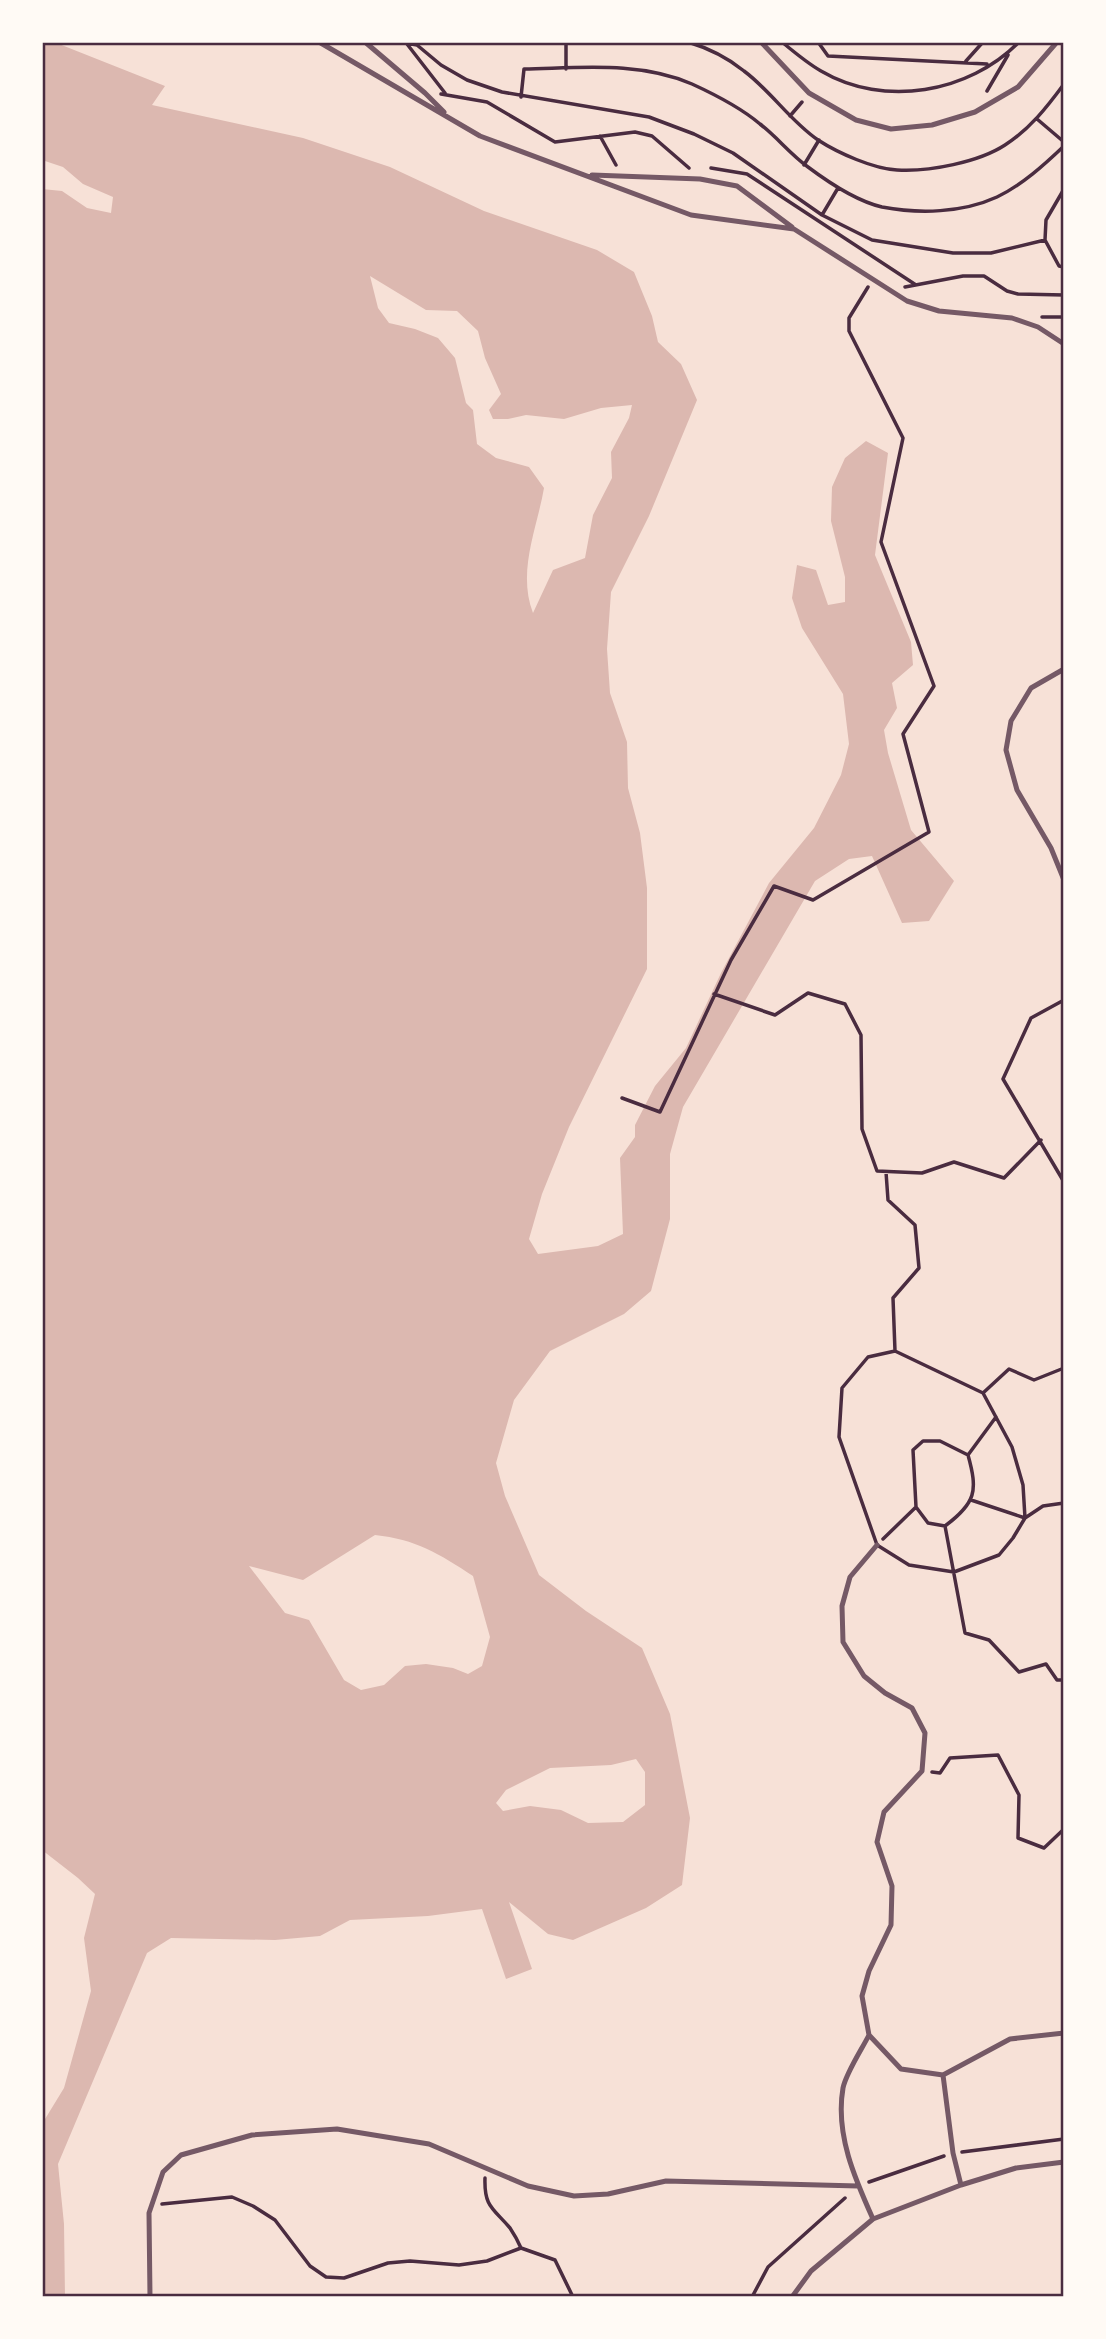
<svg xmlns="http://www.w3.org/2000/svg" width="1106" height="2339" font-family="'Golos Text',sans-serif">
  <rect width="100%" height="100%" fill="#f7e1d7"/>
  <path fill="#dcb8b0" fill-rule="evenodd" d="M54,42L165,86L152,105L303,138L390,167L484,211L597,250L634,272L652,316L658,342L681,364L697,400L649,516L611,592L607,649L610,693L627,742L628,788L640,833L647,888V969L569,1127L542,1194L529,1239L538,1254L598,1246L623,1234L620,1158L635,1137V1125L655,1086L686,1048L721,973L769,883L814,828L841,775L849,744L843,694L802,628L792,598L797,565L816,570L828,605L845,602V577L831,521L832,487L845,458L866,441L888,453L875,555L911,642L913,665L892,683L897,708L884,730L888,753L911,830L954,881L929,921L902,923L872,856L849,859L815,881L683,1107L670,1154V1219L651,1291L624,1314L550,1351L514,1400L496,1463L505,1496L539,1575L586,1611L642,1648L670,1714L690,1818L682,1885L646,1908L573,1940L548,1934L509,1902L532,1969L506,1979L482,1909L428,1916L350,1920L320,1936L275,1940L171,1938L147,1953L58,2164L64,2224L65,2297H42V2124L64,2088L91,1991L84,1938L95,1894L78,1878L42,1850V189L62,191L87,208L111,213L113,197L83,184L63,167L42,160V43ZM370,276L426,310L457,311L478,331L485,358L501,394L489,410L493,419H508L526,415L564,419L601,408L632,405L629,418L611,452L612,478L593,515L585,558L553,570L533,613C517,571 537,529 544,488L529,467L496,458L477,444L473,410L466,403L455,358L438,338L415,329L389,323L378,308ZM375,1535C415,1539 440,1554 473,1576L490,1637L482,1666L468,1674L453,1668L426,1664L405,1666L384,1685L361,1690L344,1680L309,1620L285,1613L249,1566L303,1580ZM636,1759L645,1772V1805L623,1822L588,1823L561,1810L530,1806L503,1811L496,1803L506,1790L550,1768L611,1765Z"/>
  <g fill="none" stroke-linecap="round" stroke-linejoin="round">
    <path stroke="#4a2c40" stroke-width="3.5" d="M688,42C708,48 728,58 744,71C771,91 790,121 818,140C838,153 874,169 897,170C929,172 979,162 1005,145C1030,129 1047,107 1064,84
      M782,42C794,52 807,63 821,71C884,108 969,93 1019,42
      M818,42L828,56L987,64
      M406,43L417,45L441,65L467,80L502,92L649,117L694,134L733,153L822,215L872,240L953,253H991L1045,240
      M407,44L445,93
      M966,61L983,42
      M566,69V42
      M987,91L1008,55
      M441,94L487,102L555,142L635,132L652,136L689,168
      M521,97L524,69C580,68 639,61 692,84C716,95 740,107 760,124C777,137 790,154 808,167C828,182 856,201 882,207C919,214 962,213 997,197C1022,185 1044,165 1064,146
      M790,116L802,102
      M1037,119L1064,142
      M600,136L616,165
      M804,165L819,140
      M711,168L747,174L916,285
      M1064,189L1046,220L1045,240L1059,266L1064,267
      M822,215L838,188
      M905,287L963,276H984L1007,291L1018,294L1064,295
      M1042,317H1064
      M714,994L775,1015L808,993L845,1004L861,1035L862,1129L877,1171L922,1173L954,1162L1004,1178L1041,1140
      M1064,1000L1031,1018L1003,1079L1064,1182
      M622,1098L660,1112L731,960L774,886L813,900L929,832L903,734L934,686L881,542L903,438L849,331V318L868,287
      M886,1172L888,1200L915,1225L919,1268L893,1298L895,1351
      M895,1351L983,1393L1012,1447L1023,1485L1025,1518L1013,1538L999,1555L954,1572L909,1565L877,1545L839,1437L842,1388L868,1357Z
      M983,1393L1009,1369L1034,1380L1064,1368
      M923,1441H940L968,1455C978,1491 976,1503 945,1526L928,1523L916,1507L913,1450Z
      M968,1455L996,1417
      M971,1500L1025,1518L1043,1506L1064,1503
      M945,1526L965,1633L989,1640L1019,1672L1046,1664L1057,1680H1064
      M883,1539L916,1507
      M932,1772L940,1773L950,1758L998,1755L1019,1795L1018,1838L1044,1848L1064,1829
      M962,2152L1064,2139
      M485,2178C484,2207 493,2208 510,2228C514,2234 518,2241 521,2248L555,2260L573,2297
      M869,2182L944,2156
      M162,2204L232,2197L253,2206L275,2220L310,2266L326,2277L344,2278L388,2263L410,2261L459,2265L487,2261L521,2248
      M752,2297L768,2267L845,2198"/>
    <path stroke="#755966" stroke-width="5" d="M319,42L480,136L691,215L794,229L907,301L939,311L1012,318L1038,327L1064,344
      M365,42L425,93L444,112
      M761,42L809,93L856,120L891,129L932,125L975,112L1018,87L1057,42
      M592,175L700,179L737,186L792,227
      M1064,669L1031,688L1011,721L1006,750L1017,790L1051,848L1064,880
      M877,1545L850,1577L842,1606L843,1642L864,1676L885,1693L912,1708L925,1733L922,1771L884,1812L877,1842L892,1886L891,1925L869,1971L862,1996L869,2035L901,2069L943,2075L1010,2039L1064,2033
      M869,2035C862,2049 846,2073 843,2088C835,2134 855,2179 873,2219
      M943,2075L953,2153L961,2185
      M150,2297L149,2213L163,2172L181,2155L252,2135L337,2129L429,2144L528,2186L574,2196L608,2194L666,2181L858,2186
      M792,2297L811,2271L873,2219L961,2185L1016,2168L1064,2162"/>
  </g>
  <rect width="1106" height="2339" fill="none" stroke="#fffaf5" stroke-width="88"/>
  <rect x="44" y="44" width="1018" height="2251" fill="none" stroke="#4a2c40" stroke-width="2.5"/>
</svg>
